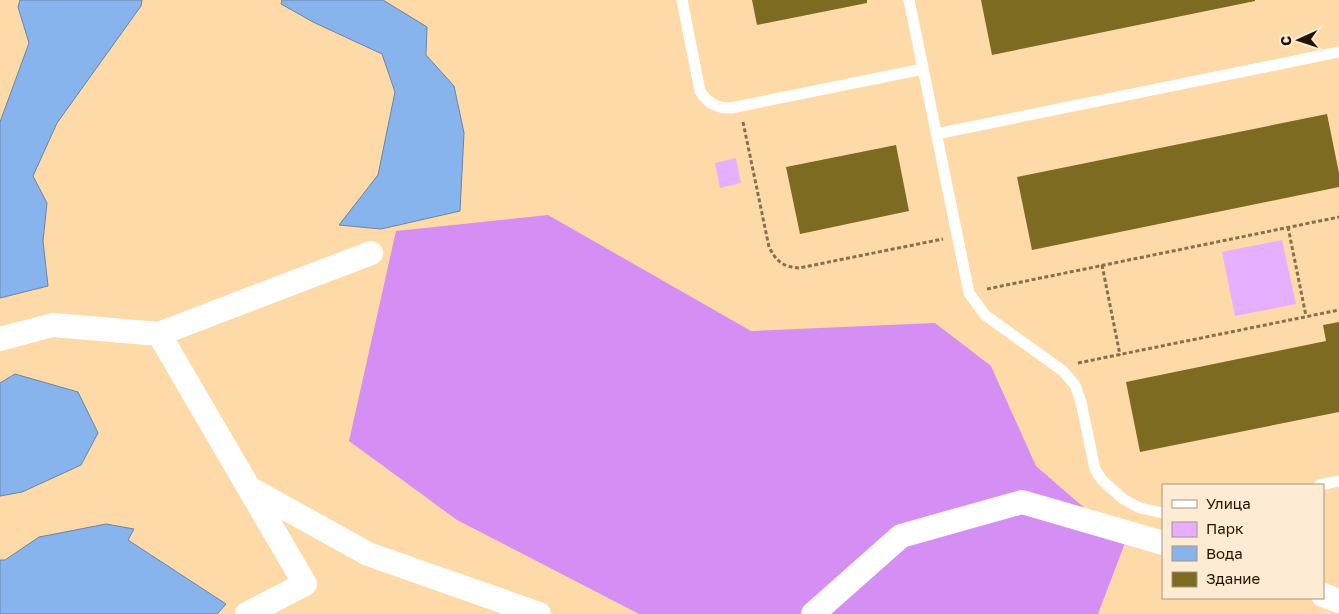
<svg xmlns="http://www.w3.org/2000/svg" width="1339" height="614" font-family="'Golos Text',sans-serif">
  <rect width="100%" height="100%" fill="#fedaa9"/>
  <path fill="#e6afff" d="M736,158L741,183L720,188L715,163Z
    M1282,240L1296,304L1235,316L1222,252Z"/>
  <path fill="#d58ff4" d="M548,215L751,331L935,323L991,366L1036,466L1125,543L1098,614H639L457,520L349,441L396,231Z"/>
  <path fill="#88b4ed" stroke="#6a84a6" d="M20,0H142L141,6L57,123L33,176L47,203L43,241L48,286L0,298V122L29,43L18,7Z
    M282,0H383L427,27L426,55L454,86L464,133L460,211L381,229L339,225L378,175L395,92L382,54L313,22L281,4Z
    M15,374L78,392L98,433L81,465L22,492L0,496V383Z
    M106,524L134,529L128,540L226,604L217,614H0V560H5L39,537Z"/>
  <path fill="#7d6b21" d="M752,0H867V3L757,25Z
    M981,0H1255V1L992,55Z
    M1327,114L1339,173V187L1032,250L1017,177Z
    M896,145L909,211L800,234L786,167Z
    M1339,322V412L1140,452L1126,382L1326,341L1323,325Z"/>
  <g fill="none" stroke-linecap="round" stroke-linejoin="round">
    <path stroke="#886f4e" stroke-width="3" stroke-dasharray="4 2.5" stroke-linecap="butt" d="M743,122L769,247C776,261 783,267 799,268L943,239
      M1288,227L1306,316
      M1102,265L1120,355
      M987,289L1339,217
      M1078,363L1339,310"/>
    <path stroke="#fff" stroke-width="11" d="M682,0L700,91C708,104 717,108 731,108L923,69
      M909,0L969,293L985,315L1063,371L1075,385L1081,402L1095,469L1102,480L1123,499L1140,508L1163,513
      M936,134L1339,52
      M1320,485L1339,481"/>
    <path stroke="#fff" stroke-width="24" d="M159,334L305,584L247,614
      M0,339L53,325L159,334L371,253
      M249,488L368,554L539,614
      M1323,595L1339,601
      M813,614L901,536L1022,502L1163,543"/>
  </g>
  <rect x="1162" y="484" width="162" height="115" fill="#fdebd3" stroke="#a6957f"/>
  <rect x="1172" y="500" width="25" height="8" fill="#ffffff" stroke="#a6957f"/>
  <text x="1206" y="509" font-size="15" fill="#231300">Улица</text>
  <rect x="1172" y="522" width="25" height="15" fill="#e6afff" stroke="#a6957f"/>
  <text x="1206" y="534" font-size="15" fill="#231300">Парк</text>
  <rect x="1172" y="546" width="25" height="15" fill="#88b4ed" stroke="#a6957f"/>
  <text x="1206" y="559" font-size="15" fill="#231300">Вода</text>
  <rect x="1172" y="572" width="25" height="15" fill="#7d6b21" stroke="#a6957f"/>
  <text x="1206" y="584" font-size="15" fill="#231300">Здание</text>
  <g transform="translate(1299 40) rotate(267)" stroke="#fdebd3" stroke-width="4" paint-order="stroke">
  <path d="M0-4L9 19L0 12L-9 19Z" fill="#231300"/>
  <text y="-8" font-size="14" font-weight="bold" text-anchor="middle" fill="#231300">С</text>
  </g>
</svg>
